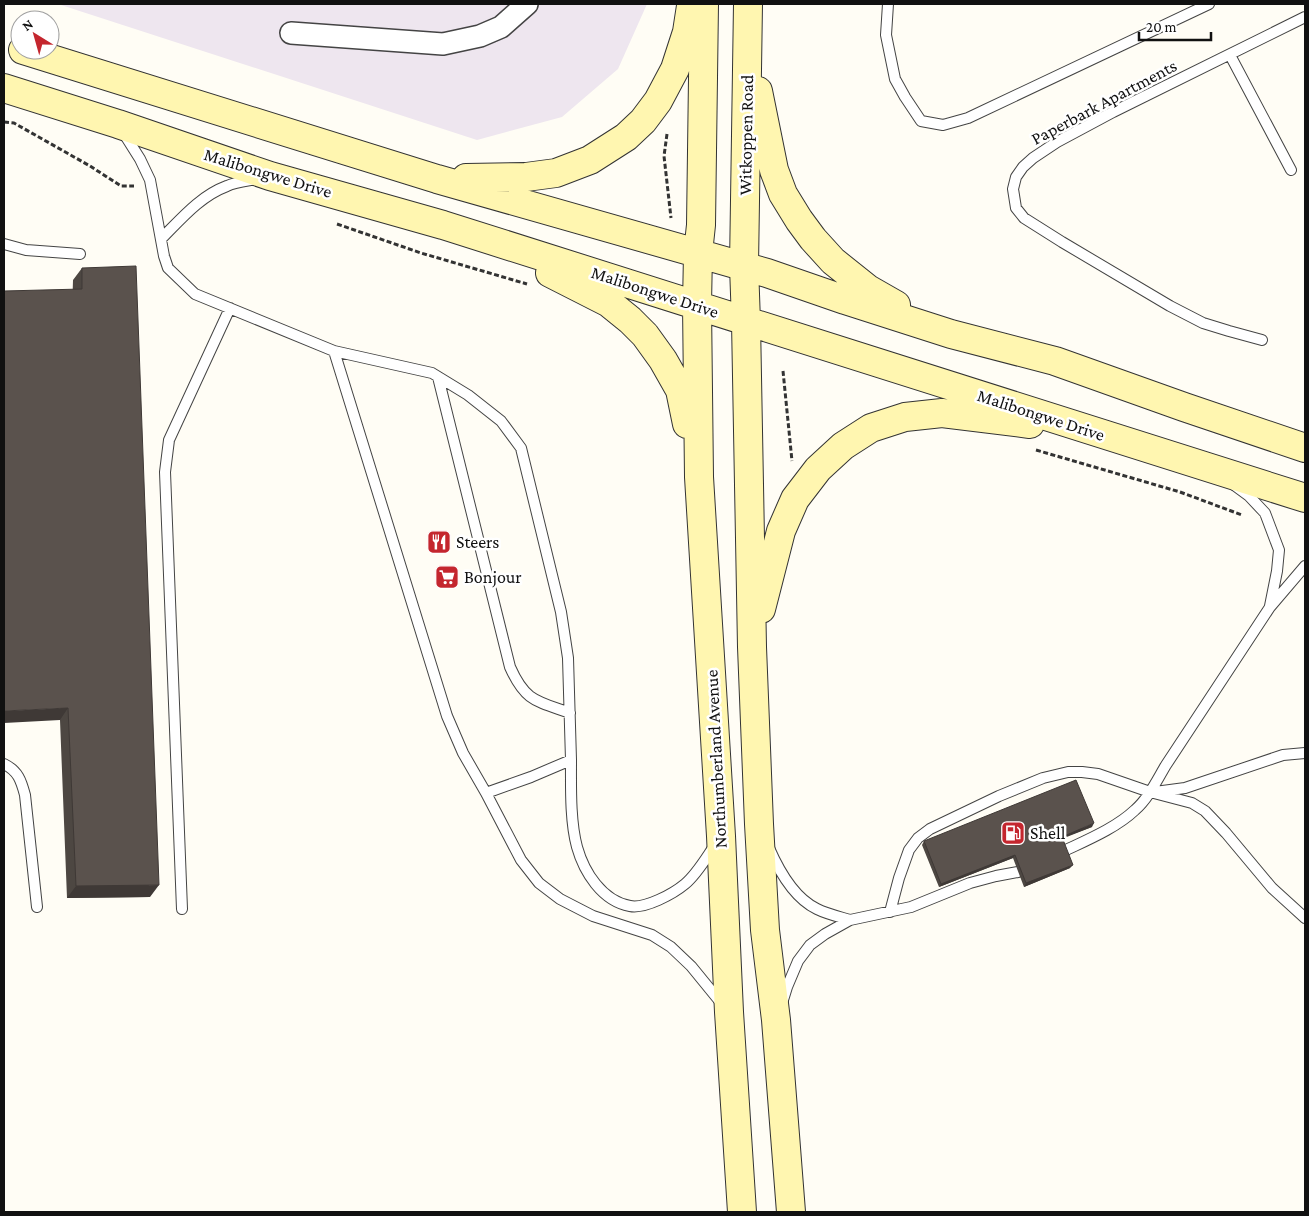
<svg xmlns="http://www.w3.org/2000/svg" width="1309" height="1216" font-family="'Crimson Pro',serif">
  <rect width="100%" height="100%" fill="#fffdf5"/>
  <path fill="#eee6ef" d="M58,4H647L618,69L562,117L477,140Z"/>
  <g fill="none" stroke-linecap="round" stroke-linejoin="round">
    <g stroke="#444" stroke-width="12">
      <path id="service" d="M888,4L886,35L895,79L905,97L921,121L943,125L968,118L1209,4
        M1230,55L1291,170
        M123,132L140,159L150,180L164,256L168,268L195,294L334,351L432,373L468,395L501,421L521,448L561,612L568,658L571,760L531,777L486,793
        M161,239C181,219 200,196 227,186C236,182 247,181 257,179
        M4,244L26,250L80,254
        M1262,340L1229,331L1203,323L1170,306L1062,242L1024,218L1016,208L1013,189L1016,177L1023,167L1033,158L1057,142L1113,112L1305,17
        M334,351L447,716L463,753L486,793L521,860L539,883L560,899L593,916L652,935L671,947L691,966L722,1004
        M438,377L510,667C525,701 536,701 570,713
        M1234,485L1249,496L1265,513L1279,550L1277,571L1270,606
        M571,760C571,787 570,821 577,847C584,872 602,901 630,906C645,909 673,894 685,884C697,874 706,858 715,845
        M4,764C18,771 21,780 25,795L37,907
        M1155,792L1185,788L1283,755L1305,753
        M769,848C779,871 794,898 817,909C827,914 840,917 850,920
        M1064,851C1087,840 1116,828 1135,810C1148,799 1157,780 1166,765L1270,607L1305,566
        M182,909L165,472L169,440L230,308
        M890,912L899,878L909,850L918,838L930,829L999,796L1043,778L1068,772H1082L1098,774L1150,792L1192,803L1205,811L1226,833L1272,888L1305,918
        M783,1000L787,987L798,961L810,945L825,934L850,920L911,907L970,883L996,876L1018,872"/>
    </g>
    <g stroke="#444" stroke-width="24">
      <path id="minor" d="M291,33L443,44L480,36L501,27L527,4"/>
    </g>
    <g stroke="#333" stroke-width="30">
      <path id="secondary" d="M704,4L701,225L698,253L697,305L699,477L721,836L729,1012L742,1212
        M748,4L744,266L746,322L752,647L759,824L765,930L776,1020L791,1212
        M23,50L437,179L767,273L845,300L951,334L1055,361L1184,407L1305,448
        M4,88L118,124L270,176L443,225L1305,498
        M758,91L774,170L783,194L799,220L813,239L833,261L868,289L896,305
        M466,178L526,177L556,173L590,160L626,137L643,121L658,101L675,69L687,32L691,6
        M550,273L609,303L630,320L645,335L663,360L680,390L687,424
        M761,609L781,531L795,499L818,469L843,446L871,428L905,417L942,413L1030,424"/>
    </g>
    <path stroke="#333" stroke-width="3" stroke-dasharray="5 2.5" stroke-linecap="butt" d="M4,122L14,123L90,166L121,186H134
      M667,134L664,156L671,218
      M337,224L421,253L527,284
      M783,371L792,461
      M1036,450L1180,492L1242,515"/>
    <use href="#service" stroke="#fff" stroke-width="10"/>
    <use href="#minor" stroke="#fff" stroke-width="21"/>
    <use href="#secondary" stroke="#fff6b0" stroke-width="28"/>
  </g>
  <path fill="#4d4742" d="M82,268L150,897L67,898L60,720L73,280Z
    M1092,827L1062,838L1070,868L1024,887L1013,858L939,887L922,845L924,841Z"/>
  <path fill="#3f3936" d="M68,708L60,720L4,723V711Z
    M1094,823L1092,827L1059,840L1062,837Z
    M1015,855L1013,858L939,887L941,884Z
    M1073,865L1070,868L1024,887L1026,883Z
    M159,885L150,897L67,898L76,886Z"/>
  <path fill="#5a524d" stroke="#3f3936" d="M136,266L159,885L76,886L68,708L4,711V291L82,289V268Z
    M1076,780L1094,823L1062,837L1073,865L1026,883L1015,855L941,884L924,841Z"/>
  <defs>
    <g id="restaurant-square" transform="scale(1.25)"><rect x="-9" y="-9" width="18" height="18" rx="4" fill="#c4262e" stroke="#fff"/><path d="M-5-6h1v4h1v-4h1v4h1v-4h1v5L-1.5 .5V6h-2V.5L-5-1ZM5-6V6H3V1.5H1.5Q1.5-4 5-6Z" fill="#fff"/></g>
    <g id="supermarket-square" transform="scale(1.25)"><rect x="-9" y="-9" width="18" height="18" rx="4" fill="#c4262e" stroke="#fff"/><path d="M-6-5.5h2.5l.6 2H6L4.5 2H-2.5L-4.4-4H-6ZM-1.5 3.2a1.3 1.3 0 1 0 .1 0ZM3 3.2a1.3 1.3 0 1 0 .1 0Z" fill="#fff"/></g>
    <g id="fuel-square" transform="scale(1.25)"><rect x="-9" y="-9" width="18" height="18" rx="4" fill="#c4262e" stroke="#fff"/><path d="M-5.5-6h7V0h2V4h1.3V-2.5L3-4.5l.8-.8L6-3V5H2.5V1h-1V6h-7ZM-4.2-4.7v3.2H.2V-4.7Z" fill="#fff"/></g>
  </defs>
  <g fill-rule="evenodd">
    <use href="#restaurant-square" x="439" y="542"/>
    <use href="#supermarket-square" x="447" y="577"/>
    <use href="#fuel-square" x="1013" y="833"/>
  </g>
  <g text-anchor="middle" stroke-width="5" stroke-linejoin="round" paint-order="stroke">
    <g font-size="18" fill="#111" stroke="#fff">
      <text transform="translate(1104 102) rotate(-28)" y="6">Paperbark Apartments</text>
      <text transform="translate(746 135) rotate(-89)" y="6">Witkoppen Road</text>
      <text transform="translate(268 173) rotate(17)" y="6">Malibongwe Drive</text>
      <text transform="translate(655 292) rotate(18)" y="6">Malibongwe Drive</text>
      <text transform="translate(1041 415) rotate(18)" y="6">Malibongwe Drive</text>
      <text transform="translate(716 759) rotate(-93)" y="6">Northumberland Avenue</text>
    </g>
    <g font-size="18" fill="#111" stroke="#fff" text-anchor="start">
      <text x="456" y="548">Steers</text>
      <text x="464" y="583">Bonjour</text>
      <text x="1030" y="839">Shell</text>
    </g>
  </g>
  <rect width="1309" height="1216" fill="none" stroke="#111111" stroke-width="10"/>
  <g transform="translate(35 35) rotate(323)"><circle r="24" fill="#ffffff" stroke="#a0a0a0"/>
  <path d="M0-4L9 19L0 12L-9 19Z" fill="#c4262e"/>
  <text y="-8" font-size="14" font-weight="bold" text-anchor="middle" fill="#111111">N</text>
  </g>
  <path d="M1139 32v8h72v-8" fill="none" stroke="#111111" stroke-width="2.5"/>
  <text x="1146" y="32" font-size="15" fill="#111111" stroke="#ffffff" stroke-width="4" paint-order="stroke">20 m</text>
</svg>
